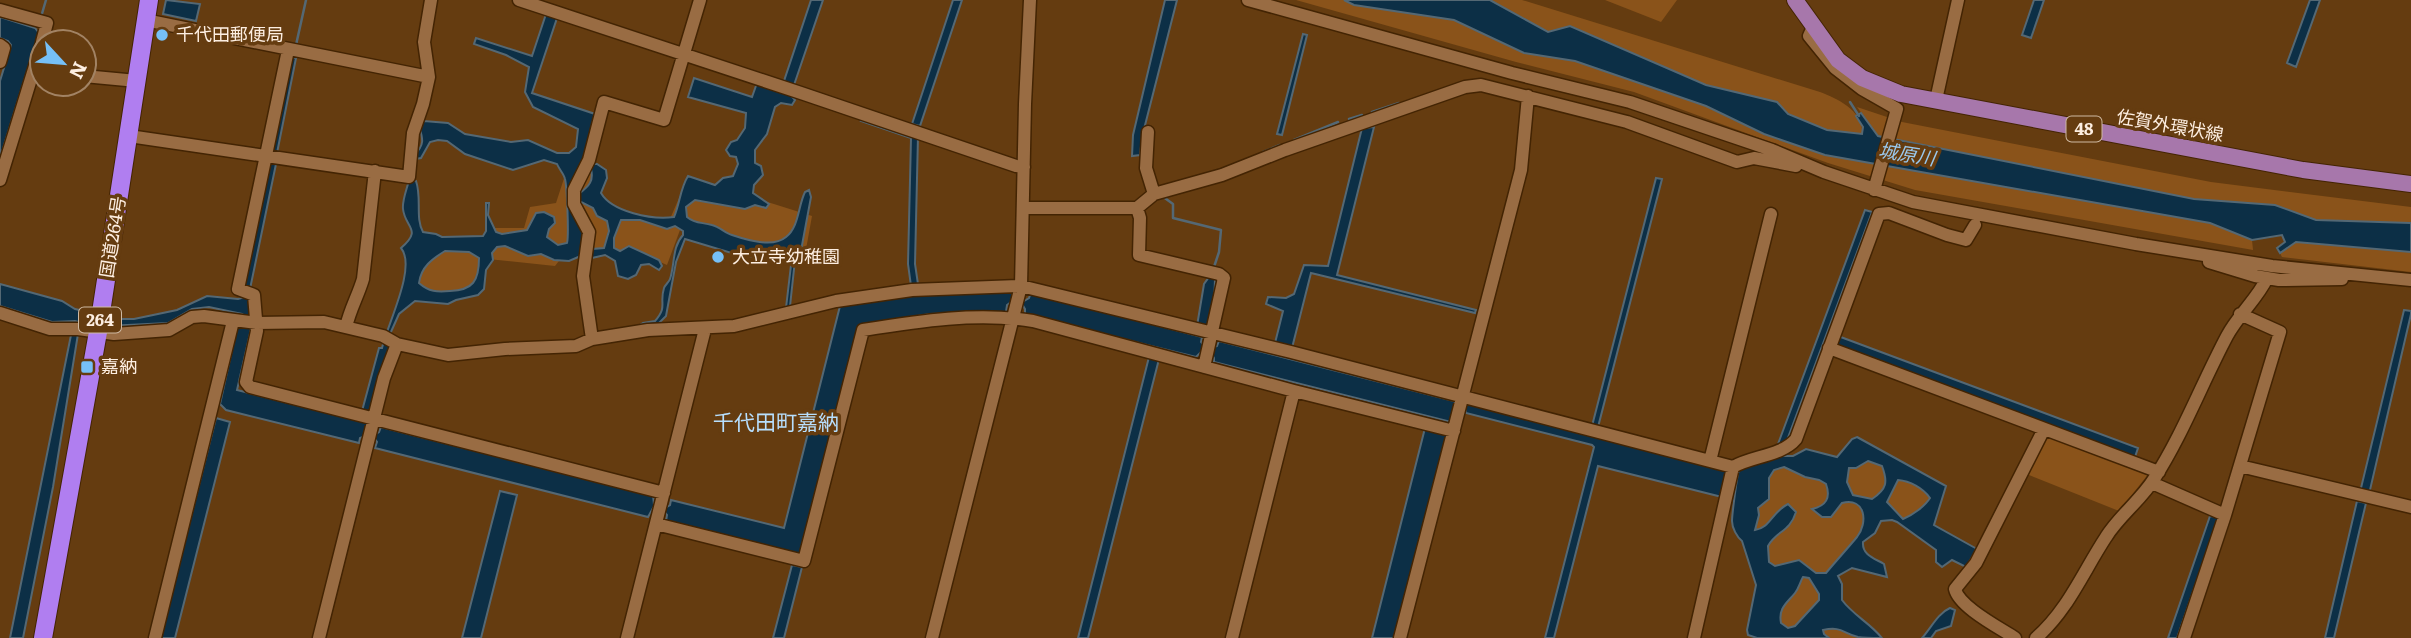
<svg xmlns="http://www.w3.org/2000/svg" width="2411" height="638" font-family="Literata,'Noto Sans JP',serif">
  <rect width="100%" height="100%" fill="#653c10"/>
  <path fill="#8a531a" d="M1296,0H1344L1354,5L1454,20L1524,53L1575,61L1707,106L1764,134L1825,155L2210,223L2252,240L2253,250L1915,190L1828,163L1634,92L1516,62Z
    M1490,0H1522L1820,92C1838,99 1864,111 1862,134L1827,130L1788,114L1776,102L1706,85L1571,26L1549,32Z
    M1605,0H1677L1661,22Z
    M1857,107L1902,122L2211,182L2411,207V223L2316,220L2275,205L2194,199L1878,136Z
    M568,166L605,178L594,204L667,226L688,177L812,216L805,255L680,230L667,265L630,249L619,258L570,247L555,266L488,259L471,293L402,296L415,236L486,240L490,228H524L530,207L556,203Z
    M2295,242L2411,252V272L2282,257L2280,253Z
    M2045,434L2150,472L2119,511L2024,473Z
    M1859,443L1935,490L1925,534L1882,510L1829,580V611L1877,638H1784L1771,589L1743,521L1750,478L1782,461L1839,469Z"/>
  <path fill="#0c2f46" stroke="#546874" stroke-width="2" fill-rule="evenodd" d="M166,0L200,4L196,21L163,14Z
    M811,0H823L794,85L784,81Z
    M953,0H962L920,126L912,124Z
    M1165,0H1177L1142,137L1140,155L1132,156L1133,135Z
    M1344,0H1490L1548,32L1570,26L1706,85L1777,102L1788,114L1827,130L1862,134L1863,127L1856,116L1861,113L1878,136L2194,199L2275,205L2316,220L2411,223V252L2296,242L2280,253L2277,248L2285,242L2282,235L2252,240L2210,223L1825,155L1764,134L1706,106L1575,61L1524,53L1454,20L1354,5Z
    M2034,0H2044L2031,38L2022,35Z
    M2310,0H2320L2296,67L2287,63Z
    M546,14L557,18L532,93L595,114C589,131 590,146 593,164H597L606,170L607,178L601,193C612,212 652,220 674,217C680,203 680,189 688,176L715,185L723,178L733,176L738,164L736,157L730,156L726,150L731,142L737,140L745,128L746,113L688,97L694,78L752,97L757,83L790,94L795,100L792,105L781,103L775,107L767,134L755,150V163L761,166L763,175L754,185L753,193L769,204L766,208L755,205L745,209L695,200L686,207L687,217C695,224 702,222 712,225C720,227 725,233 732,235C747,240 773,248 786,237C799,227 798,206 805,192L809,190L811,197L800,256L795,260L790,306L786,308L791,265L789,259L763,256L745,257L685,239L676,262L666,316L657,325L637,327L643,323L655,321C668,306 659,304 664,288C665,285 669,282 670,279C675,264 672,247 683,235V231L675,226L667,229L640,220H621L614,238V248L620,251L629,246L659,260L662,266L659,270L649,264L641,265L636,275L628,279L618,276L615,261L605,255L592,258V249L604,248L609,231L607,221L597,216L593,208L579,201L580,193C589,186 594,181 591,169L573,184L584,230L583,255L569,261L554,260L541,254L528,256L505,246L497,247L492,253L493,260L486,270L484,289L478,295L456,300L448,304L415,301L399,314L390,334L391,347L370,413L362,411L379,348H382C387,325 417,267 401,248C423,229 405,228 403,209C402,200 407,189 409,180L416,181C422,198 415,218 423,232L436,234L442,237L483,236L486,231V203H489L488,215L496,232L502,234L527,230L536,213L544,212L554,217L555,223L549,229L547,237L558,245L567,243C569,236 567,187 565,179C564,174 559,169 557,164L544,160L513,170L465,154L447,141L438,140L430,142L421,158L415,159L414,155C425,145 423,139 419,126L424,121L448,123L465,134L511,142L528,140L557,153H569L576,147L578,129L533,107L525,92L529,67L506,55L474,44L476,38L532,56ZM445,251L469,252L479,258C479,281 473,290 450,291C437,292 429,292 419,283C421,267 432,259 445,251Z
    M0,17L35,28L39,33L0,158V81L11,45L8,41L0,38Z
    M1303,34L1307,35L1282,135L1277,134Z
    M291,57L296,58L277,153L272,152Z
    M863,118L918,136L915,264L918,284L911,286L908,264L911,138L861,121Z
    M1374,127L1337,275L1476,310L1475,313L1311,273L1292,348L1275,343L1283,311L1266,304L1268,297L1286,298L1294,294L1304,265L1328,266L1362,128Z
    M269,163L276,164L250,289L243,287Z
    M1656,178L1662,179L1598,427L1592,426Z
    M1865,210L1872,212L1786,443L1778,444Z
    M1209,277L1215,279L1214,306L1209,328L1197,326L1204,284Z
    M0,284L62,301L75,309L84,311L82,323L75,321L52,322L0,306Z
    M1011,289L1013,298L1024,301L1029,298L1031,292L1202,337L1201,342C1205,348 1211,348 1217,346L1219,341L1454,401L1456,404H1468L1728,471L1722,497L1598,466L1554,638H1545L1594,447L1592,445L1466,413L1465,409L1451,422L1214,362V358L1211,353L1202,351L1196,357L1025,315V309L1022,304L1011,302L1007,305L1006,312L930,314L859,326L801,555L666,521L667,515L664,511L653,508L648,517L375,448L377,442L375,439L365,436L360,438L359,443L226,410L220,404L237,327H244L245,316L242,314L209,307L192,309L168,323L107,326L108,319H134L177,310L207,296L238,299L245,297L250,300L251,313L248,327L251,329L237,390L368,423L376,434L379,432L381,427L653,495L654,505L665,508L670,505L671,500L784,528L840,306L916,295Z
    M2404,310L2411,311V314L2370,490L2365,491L2361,488Z
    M76,333L78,334L53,487L23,638H10L71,335Z
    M1838,336L2138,448L2135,457L1835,345Z
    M1149,357L1159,359L1088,638H1078Z
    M216,418L230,422L175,638H160Z
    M1425,428L1448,434L1396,638H1372Z
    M1857,437L1946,486L1934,525L1977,549L1966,567L1952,560L1942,567L1936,562V550L1897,522L1892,520L1881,521L1875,533L1863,542C1862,555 1874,558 1884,564L1887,577L1852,568L1838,576L1842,584V600C1853,615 1870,623 1882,638C1874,638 1865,638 1858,637C1842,633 1842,626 1823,630L1824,634L1829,638H1757L1748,635L1747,630L1756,585L1742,541C1737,537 1732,528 1732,521C1732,516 1737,474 1739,470L1778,456H1793L1806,449L1837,457L1852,439ZM1868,461L1882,466C1888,482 1887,489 1872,499L1853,495L1847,482L1849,468H1856ZM1784,467L1805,477L1819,480L1826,484C1831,498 1826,506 1812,509L1822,517H1831L1842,503C1866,497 1868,523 1857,537C1847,549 1836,561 1826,573H1816L1799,560L1775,566L1769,562L1768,546C1776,531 1790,532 1796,512L1788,504C1772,512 1770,528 1755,530L1759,515L1758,508L1769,499V478L1774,470ZM1898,480C1910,481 1923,488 1930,498C1925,506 1913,515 1903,519L1887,502ZM1803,577L1809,578L1819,594V600L1795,626L1788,628L1781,623C1778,608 1787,603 1795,593C1799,588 1800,582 1803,577Z
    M500,491L517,495L481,638H462Z
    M2357,501L2366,503L2334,638H2325Z
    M2210,516L2219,517L2177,638H2168Z
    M792,565L802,567L784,638H773Z
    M1950,608L1955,610L1951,626L1936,631L1931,638H1922C1931,628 1938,613 1950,608Z"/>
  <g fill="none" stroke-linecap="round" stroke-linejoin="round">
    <path stroke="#546874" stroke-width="2.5" d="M41,17L46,0
      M296,45L306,0
      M1850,102L1859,116
      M1372,112L1399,103
      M1349,119L1362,115
      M1294,140L1338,122
      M1263,152L1280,145
      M1162,196L1173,204V218L1221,230L1219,252L1214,267"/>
    <g stroke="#432403" stroke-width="15">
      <path id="minor" d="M519,0L801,93L1016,166L1024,167
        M1248,0L1512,73L1630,102L1772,150L1824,172L1913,202L2136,244L2272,266L2411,280
        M0,10L47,23L42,42
        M145,20L429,77
        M1813,27L1809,36L1835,68L1862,89L1897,109L1874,190
        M0,45L4,48L0,62
        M288,50L238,289L254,295L257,331L246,382L250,387L664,493
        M84,76L137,81
        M1936,100L1958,0
        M1148,132L1146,168L1154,194
        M129,136L409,177L413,133L423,104L429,77L424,42L431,0
        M0,180L42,43
        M1024,208H1137L1154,194L1222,175L1285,150L1465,87L1481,85L1627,122L1737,162L1754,158L1796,166
        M1137,208L1140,218L1139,255L1219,274L1224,278L1204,367
        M2209,262L2255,276L2279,280L2342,279
        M0,313L50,329H78L114,334L169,330L192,317L204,316L257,323L324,322L383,336L397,344L448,355L505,349L576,346L592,339L648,330L734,326L836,301L912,290L1021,286L1291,352L1733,467
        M346,327C350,309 358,296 363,279L375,171
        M592,339L583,276L589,232L574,204V190L589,160L604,102L664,120L700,0
        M1829,348L2159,472
        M1710,461L1771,214
        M2240,466L2411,507
        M2152,483L2225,515
        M656,524L804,561L863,330C919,321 977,312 1033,321L1294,391L1454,431
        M155,638L233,321
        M319,638L384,378L397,344
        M627,638L705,329
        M932,638L1021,286L1025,104L1030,0
        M1232,638L1294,391
        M1400,638L1521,170L1528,96
        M1694,638L1733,467C1751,456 1782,456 1796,439L1879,214L1889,213L1947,235L1966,240L1975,225
        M2015,638C2000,628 1959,607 1955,589L1976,563L2044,429
        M2036,638C2068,610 2083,572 2106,537C2119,516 2141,500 2154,479C2183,434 2202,383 2227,336C2238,315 2258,298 2267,278
        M2184,638L2225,515L2280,332L2240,314"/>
    </g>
    <g stroke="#432403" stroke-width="18">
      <path id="major" d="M1795,0L1838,60L1862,78L1901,94L2303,170L2411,184"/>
    </g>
    <g stroke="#432403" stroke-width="20">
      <path id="highway" d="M43,638L98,332L149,0"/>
    </g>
    <use href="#minor" stroke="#996c43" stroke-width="12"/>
    <use href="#major" stroke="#a777ab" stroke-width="16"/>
    <use href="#highway" stroke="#b07ef0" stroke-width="18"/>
  </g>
  <g fill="#76c0f7" stroke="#653c10" stroke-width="2.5">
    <circle cx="162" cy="35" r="7"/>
    <circle cx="718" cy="257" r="7"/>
    <rect x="80" y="360" width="14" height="14" rx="3.5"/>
  </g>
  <g text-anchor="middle" stroke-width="7" stroke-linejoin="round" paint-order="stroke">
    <g fill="#653c10" stroke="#cfb9a2" stroke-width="2">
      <rect x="2066.5" y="116.5" width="35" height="25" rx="5"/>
      <rect x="79" y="307.5" width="42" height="25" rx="5"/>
    </g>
    <g font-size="16" font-weight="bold" fill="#fdeee1">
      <text x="2084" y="135">48</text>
      <text x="100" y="326">264</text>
    </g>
    <g font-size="18" fill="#fdeee1" stroke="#653c10" text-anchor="start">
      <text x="176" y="41">千代田郵便局</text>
      <text x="732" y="263">大立寺幼稚園</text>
      <text x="101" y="373">嘉納</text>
    </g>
    <g font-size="18" fill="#fdeee1" stroke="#653c10">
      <text transform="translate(2170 126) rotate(10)" y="6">佐賀外環状線</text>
      <text transform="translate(113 237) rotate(-81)" y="6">国道264号</text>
    </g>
    <g font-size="19" font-style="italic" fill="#9ac8ec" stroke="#653c10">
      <text transform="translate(1907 154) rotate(9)" y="7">城原川</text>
    </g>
    <g font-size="21" fill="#b7dffe" stroke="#653c10">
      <text x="776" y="430">千代田町嘉納</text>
    </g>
  </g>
  <g transform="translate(63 63) rotate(116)"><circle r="33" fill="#653c10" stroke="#a28364" stroke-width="2"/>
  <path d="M0-5L12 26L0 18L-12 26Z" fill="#76c0f7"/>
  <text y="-10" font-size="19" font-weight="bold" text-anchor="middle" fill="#fdeee1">N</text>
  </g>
</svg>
